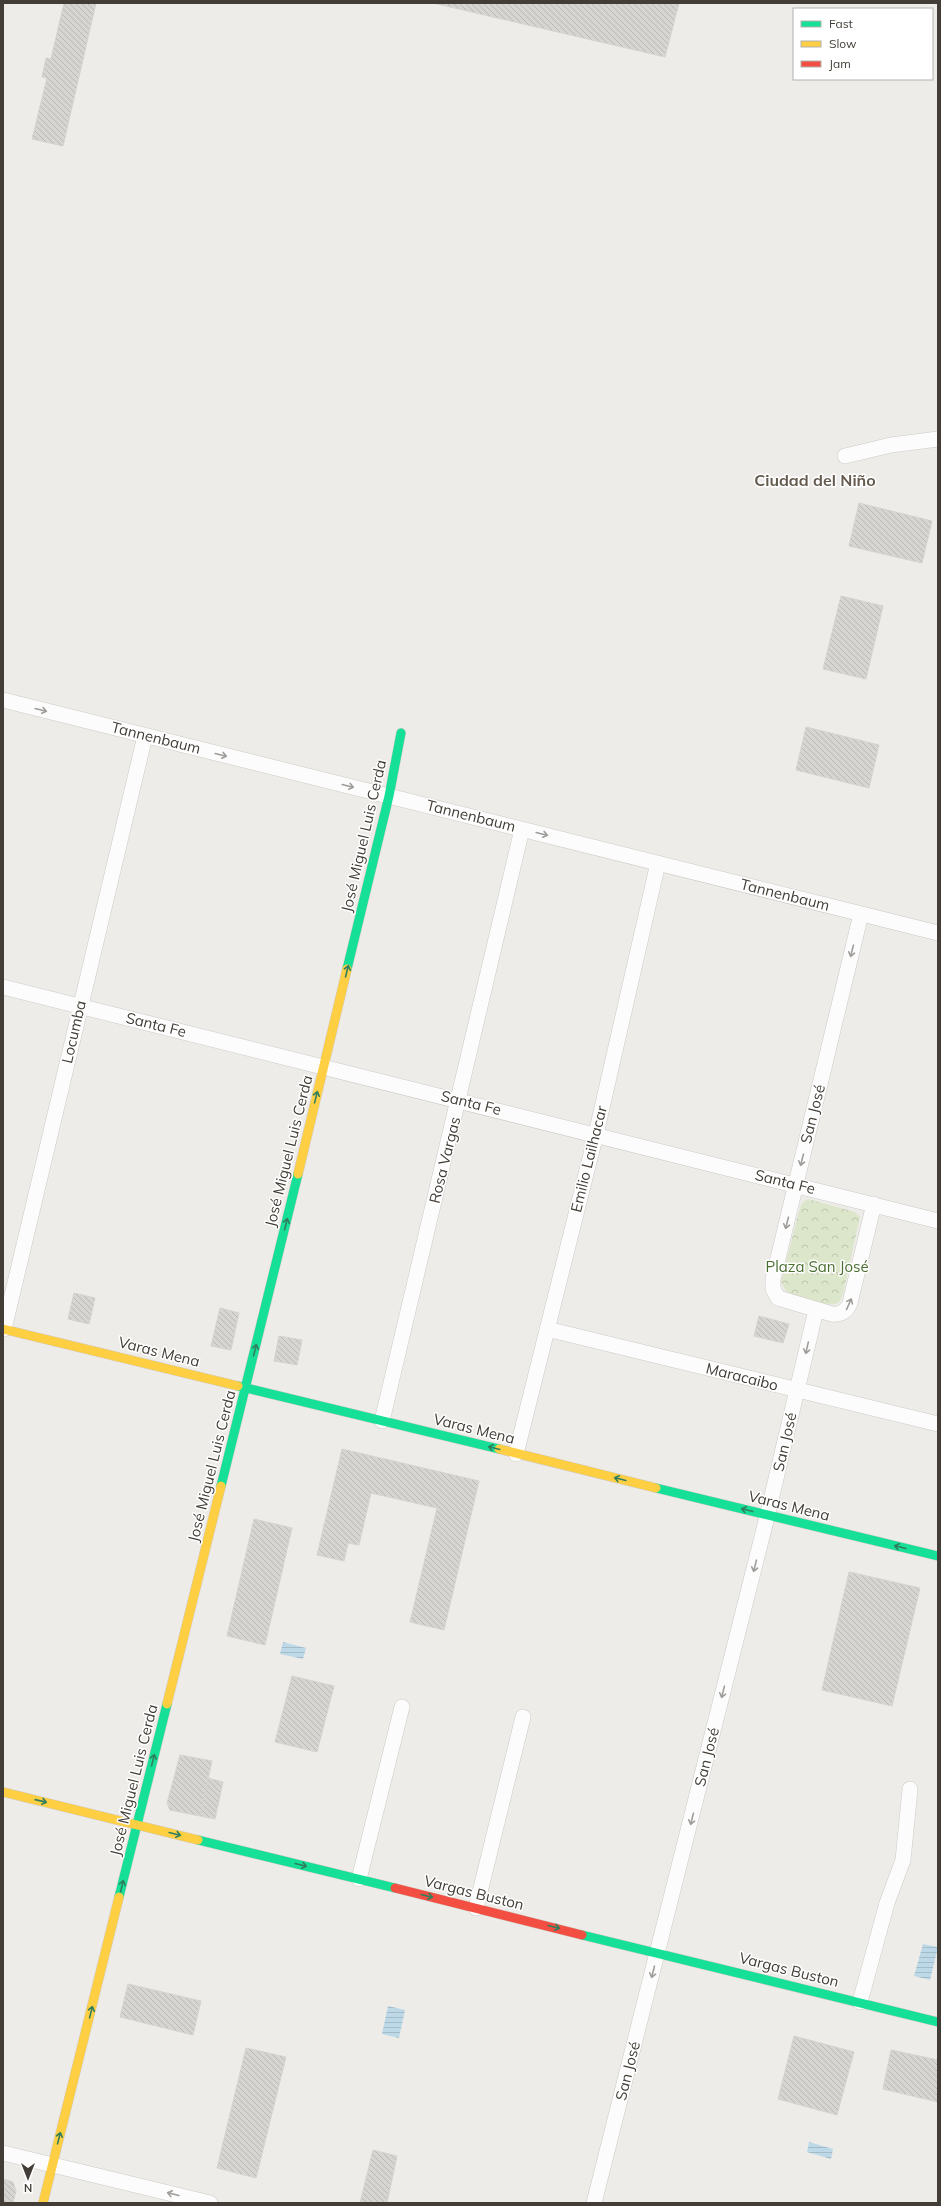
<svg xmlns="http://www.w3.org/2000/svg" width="941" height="2206" font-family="Mulish,sans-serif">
  <defs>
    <pattern id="park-crowns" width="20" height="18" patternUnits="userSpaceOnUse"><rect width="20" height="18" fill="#dce6cb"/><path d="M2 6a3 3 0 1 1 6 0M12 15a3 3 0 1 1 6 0" fill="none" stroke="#bec6af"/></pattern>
    <pattern id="water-rules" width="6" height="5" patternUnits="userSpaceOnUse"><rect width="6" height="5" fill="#bdd9e8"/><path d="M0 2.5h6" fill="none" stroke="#a4bbc8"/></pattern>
    <pattern id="building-back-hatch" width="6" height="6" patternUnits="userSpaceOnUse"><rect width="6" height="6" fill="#d7d5d1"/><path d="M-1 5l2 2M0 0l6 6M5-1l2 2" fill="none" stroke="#bab8b4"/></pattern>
  </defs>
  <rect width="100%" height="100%" fill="#eeece9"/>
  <path fill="url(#park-crowns)" d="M808,1199L855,1212L860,1217L843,1294C841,1299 840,1302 835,1304C828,1306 794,1297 788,1293C785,1290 783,1286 781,1282L799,1211L802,1203Z"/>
  <path fill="url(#water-rules)" d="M283,1642L306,1648L303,1659L280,1654Z
    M923,1944L938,1947L930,1980L914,1976Z
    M388,2006L405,2010L399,2038L382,2034Z
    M809,2142L833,2149L831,2159L807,2152Z"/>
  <path fill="url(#building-back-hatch)" stroke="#d6d3cf" d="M64,3H96L63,146L32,139L47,78L42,77L46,58L51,59Z
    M433,3H679L665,57Z
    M859,503L932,521L922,563L849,546Z
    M841,596L883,606L866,679L823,669Z
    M806,727L879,745L869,788L796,770Z
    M74,1293L95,1298L89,1324L68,1319Z
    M220,1308L239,1313L231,1350L211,1346Z
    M759,1316L789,1324L783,1343L754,1336Z
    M279,1336L302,1340L297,1365L274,1361Z
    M342,1449L479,1481L444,1630L410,1622L437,1508L371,1493L359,1545L348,1543L344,1561L317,1555Z
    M254,1519L292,1528L265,1645L227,1636Z
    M849,1572L920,1588L892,1706L822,1690Z
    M292,1676L334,1686L317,1752L275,1742Z
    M180,1755L212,1761L200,1816L170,1810L167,1803Z
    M208,1778L223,1782L215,1819L200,1816Z
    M128,1984L201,2001L193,2035L120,2017Z
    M794,2036L854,2052L837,2115L778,2099Z
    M246,2048L286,2057L256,2178L217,2168Z
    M891,2050L938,2060V2102L883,2089Z
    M373,2150L397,2156L387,2203H360Z
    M3,2179L13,2182L16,2191L13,2203H3Z"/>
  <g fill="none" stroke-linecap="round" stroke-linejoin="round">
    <g stroke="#cccac6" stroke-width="16">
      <path id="street" d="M845,456L891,445L938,439
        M3,700L938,933
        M861,914L773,1279V1289L778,1298L832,1314C841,1315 847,1311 850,1303L874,1204
        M3,987L938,1221
        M4,1329L145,736
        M547,1329L938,1424
        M382,1421L522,829
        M516,1454L596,1134L658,863
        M359,1879L402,1707
        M476,1908L523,1717
        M860,2002L887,1903L903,1860L910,1789
        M3,2153L210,2203
        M594,2203L765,1525L816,1310"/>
    </g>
    <g stroke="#cfcbc3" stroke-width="10">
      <path id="fast" d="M347,969L389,796L401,733
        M238,1386L499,1449
        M221,1486L298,1174
        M656,1488L938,1556
        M198,1840L395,1888
        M119,1897L167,1704
        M582,1935L938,2022"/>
    </g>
    <g stroke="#cfcbc3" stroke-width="10">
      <path id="slow" d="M298,1174L347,969
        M3,1329L238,1386
        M499,1449L656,1488
        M167,1704L221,1486
        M3,1792L198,1840
        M43,2203L119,1897"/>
    </g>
    <g stroke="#cfcbc3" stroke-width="10">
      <path id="jam" d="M395,1888L582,1935"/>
    </g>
    <use href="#street" stroke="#fcfcfc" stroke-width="15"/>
    <use href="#fast" stroke="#16e098" stroke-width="9"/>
    <use href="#slow" stroke="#ffcf43" stroke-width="9"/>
    <use href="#jam" stroke="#f24e42" stroke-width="9"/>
  </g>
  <defs><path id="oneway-shaft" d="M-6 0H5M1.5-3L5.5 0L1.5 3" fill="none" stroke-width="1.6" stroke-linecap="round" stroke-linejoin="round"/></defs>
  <g stroke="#9f9c99">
    <use href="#oneway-shaft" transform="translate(41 710) rotate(14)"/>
    <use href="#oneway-shaft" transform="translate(221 755) rotate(14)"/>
    <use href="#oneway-shaft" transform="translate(348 786) rotate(14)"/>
    <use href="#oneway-shaft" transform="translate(542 834) rotate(14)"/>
    <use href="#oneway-shaft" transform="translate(852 951) rotate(104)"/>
    <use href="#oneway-shaft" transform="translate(802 1160) rotate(104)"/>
    <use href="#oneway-shaft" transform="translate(787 1223) rotate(104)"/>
    <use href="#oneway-shaft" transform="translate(849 1304) rotate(-66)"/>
    <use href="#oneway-shaft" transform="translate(807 1348) rotate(103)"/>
    <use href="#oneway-shaft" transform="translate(755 1566) rotate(104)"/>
    <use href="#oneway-shaft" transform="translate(723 1692) rotate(104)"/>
    <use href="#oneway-shaft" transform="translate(692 1819) rotate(104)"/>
    <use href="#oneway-shaft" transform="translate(653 1972) rotate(104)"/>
    <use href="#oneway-shaft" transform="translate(173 2194) rotate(-166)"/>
  </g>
  <g stroke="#307e5d">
    <use href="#oneway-shaft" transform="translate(347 971) rotate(-76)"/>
    <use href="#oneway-shaft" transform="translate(316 1097) rotate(-76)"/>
    <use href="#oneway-shaft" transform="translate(286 1224) rotate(-76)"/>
    <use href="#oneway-shaft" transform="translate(255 1350) rotate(-76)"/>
    <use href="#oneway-shaft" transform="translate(494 1448) rotate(-166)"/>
    <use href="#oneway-shaft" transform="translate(620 1479) rotate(-166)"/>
    <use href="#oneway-shaft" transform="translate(747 1510) rotate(-166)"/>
    <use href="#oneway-shaft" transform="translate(900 1547) rotate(-166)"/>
    <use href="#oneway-shaft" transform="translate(153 1760) rotate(-76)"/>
    <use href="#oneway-shaft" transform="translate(41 1801) rotate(13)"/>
    <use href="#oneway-shaft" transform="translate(175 1834) rotate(14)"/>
    <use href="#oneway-shaft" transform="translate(301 1865) rotate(14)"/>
    <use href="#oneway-shaft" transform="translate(122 1886) rotate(-76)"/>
    <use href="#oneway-shaft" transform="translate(427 1896) rotate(14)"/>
    <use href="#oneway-shaft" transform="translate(554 1927) rotate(14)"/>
    <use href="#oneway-shaft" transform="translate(91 2012) rotate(-76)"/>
    <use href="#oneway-shaft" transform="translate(59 2138) rotate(-76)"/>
  </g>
  <g text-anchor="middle" stroke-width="3" stroke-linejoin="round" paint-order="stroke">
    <g font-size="15" fill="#423d36" stroke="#fff">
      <text transform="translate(156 738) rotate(14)" y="5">Tannenbaum</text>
      <text transform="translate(471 816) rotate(14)" y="5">Tannenbaum</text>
      <text transform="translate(364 836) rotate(-77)" y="5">José Miguel Luis Cerda</text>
      <text transform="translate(785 895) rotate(14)" y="5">Tannenbaum</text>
      <text transform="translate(156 1025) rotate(14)" y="5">Santa Fe</text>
      <text transform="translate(74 1032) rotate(-77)" y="5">Locumba</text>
      <text transform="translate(471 1103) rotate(14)" y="5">Santa Fe</text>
      <text transform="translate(813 1114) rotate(-76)" y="5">San José</text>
      <text transform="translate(289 1151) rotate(-76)" y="5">José Miguel Luis Cerda</text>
      <text transform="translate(589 1159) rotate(-76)" y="5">Emilio Lailhacar</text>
      <text transform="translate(445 1160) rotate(-76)" y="5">Rosa Vargas</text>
      <text transform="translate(785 1182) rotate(14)" y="5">Santa Fe</text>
      <text transform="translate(159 1352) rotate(14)" y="5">Varas Mena</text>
      <text transform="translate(742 1377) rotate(14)" y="5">Maracaibo</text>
      <text transform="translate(474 1429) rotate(14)" y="5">Varas Mena</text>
      <text transform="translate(785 1442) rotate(-77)" y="5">San José</text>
      <text transform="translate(212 1466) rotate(-76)" y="5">José Miguel Luis Cerda</text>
      <text transform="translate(789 1506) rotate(14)" y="5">Varas Mena</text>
      <text transform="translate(707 1757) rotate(-76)" y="5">San José</text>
      <text transform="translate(134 1780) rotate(-76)" y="5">José Miguel Luis Cerda</text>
      <text transform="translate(474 1893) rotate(14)" y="5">Vargas Buston</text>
      <text transform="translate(789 1970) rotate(14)" y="5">Vargas Buston</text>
      <text transform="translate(628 2071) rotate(-76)" y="5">San José</text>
    </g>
    <g font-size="15" fill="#4a6d30" stroke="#fff">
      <text x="817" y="1272">Plaza San José</text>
    </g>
    <g font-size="16" font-weight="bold" fill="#645a4e" stroke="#fff">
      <text x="815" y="486">Ciudad del Niño</text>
    </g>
  </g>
  <rect width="941" height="2206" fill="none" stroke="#423d36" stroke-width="8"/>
  <rect x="793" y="8" width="140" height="72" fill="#ffffff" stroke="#b3b1af"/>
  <rect x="801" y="21" width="20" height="6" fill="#16e098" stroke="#b3b1af"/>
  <text x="829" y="28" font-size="12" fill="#423d36">Fast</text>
  <rect x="801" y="41" width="20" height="6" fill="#ffcf43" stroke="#b3b1af"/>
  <text x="829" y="48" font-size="12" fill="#423d36">Slow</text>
  <rect x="801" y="61" width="20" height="6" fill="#f24e42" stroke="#b3b1af"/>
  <text x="829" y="68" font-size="12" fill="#423d36">Jam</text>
  <g transform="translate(28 2178) rotate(180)" stroke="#ffffff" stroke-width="3" paint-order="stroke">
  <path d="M0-3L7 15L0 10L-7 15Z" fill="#423d36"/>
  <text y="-6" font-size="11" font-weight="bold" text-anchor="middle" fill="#423d36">N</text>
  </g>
</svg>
